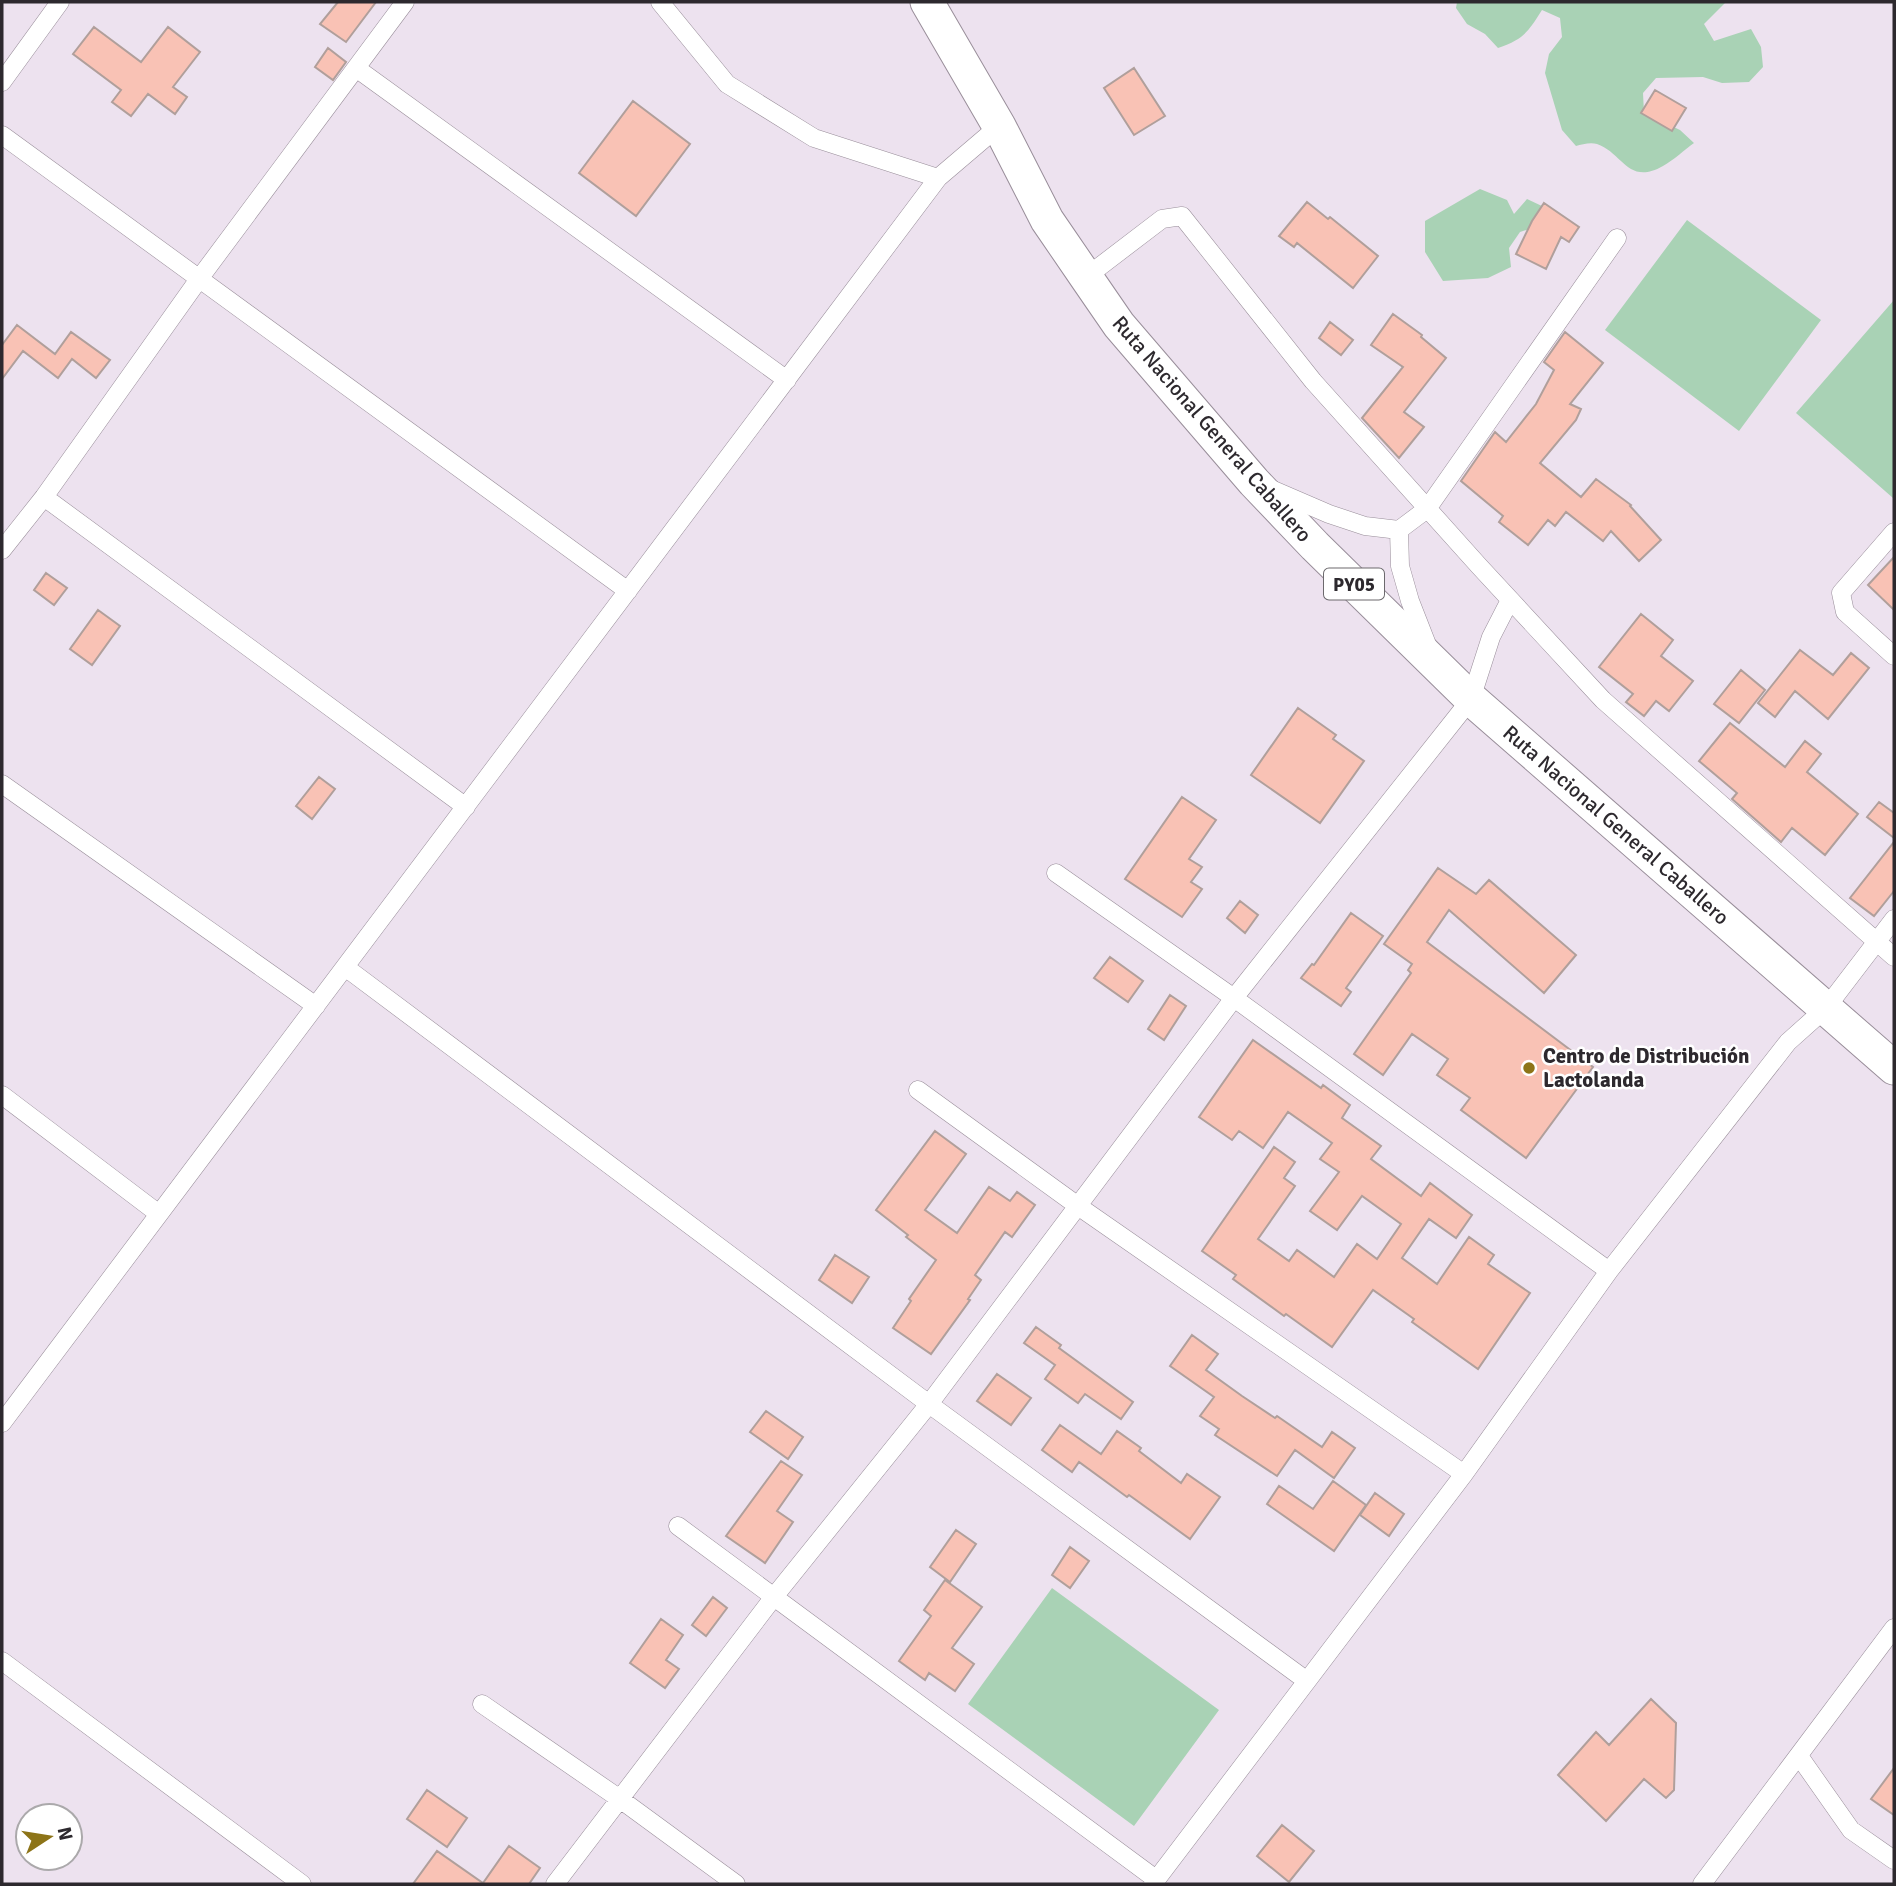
<svg xmlns="http://www.w3.org/2000/svg" width="1896" height="1886" font-family="Signika,sans-serif">
  <rect width="100%" height="100%" fill="#ede2ef"/>
  <path fill="#a9d2b5" d="M1457,2H1726L1704,24L1714,41L1751,29L1761,47L1763,67L1749,82L1722,83L1703,77L1656,78L1643,93L1644,113L1680,130L1694,143C1684,150 1674,160 1663,166C1628,186 1623,153 1597,144C1591,142 1582,144 1576,146L1562,130L1545,73L1549,54L1562,37L1560,18L1542,10C1528,32 1524,39 1498,48L1485,34L1467,24L1456,8Z
    M1480,189L1507,200L1514,214L1527,199L1544,207L1539,226L1520,232L1509,248L1511,267L1488,278L1443,281L1425,252V221Z
    M1687,220L1821,320L1739,431L1605,330Z
    M1894,300V496L1893,498L1796,413Z
    M1052,1588L1219,1710L1134,1826L968,1704Z"/>
  <path fill="#f9c2b5" stroke="#b09f9b" stroke-width="2" d="M338,2H376L346,42L320,24Z
    M94,27L141,62L168,27L200,52L173,87L187,97L175,114L148,94L131,116L112,102L121,90L73,54Z
    M328,48L346,62L333,80L315,67Z
    M1134,68L1165,116L1134,135L1104,88Z
    M1655,90L1686,108L1672,131L1641,113Z
    M633,101L690,144L636,216L579,173Z
    M1307,202L1328,219L1330,217L1378,256L1353,288L1297,243L1294,247L1279,236Z
    M1544,203L1579,227L1569,242L1561,237L1546,269L1516,254L1532,221Z
    M1393,314L1422,335L1421,337L1446,358L1404,412L1424,427L1399,458L1362,418L1403,367L1371,345Z
    M1330,322L1353,340L1341,355L1319,338Z
    M17,325L55,354L71,332L110,360L96,378L72,359L58,378L23,351L2,379V345Z
    M1565,332L1603,363L1570,404L1581,409L1576,420L1540,463L1581,497L1596,479L1631,505L1630,506L1661,540L1639,561L1611,531L1603,541L1566,512L1555,526L1548,520L1528,545L1499,522L1503,516L1461,481L1495,432L1506,442L1536,404L1554,370L1544,362Z
    M1894,557V610L1868,585Z
    M46,573L67,588L54,605L34,590Z
    M98,610L120,626L92,665L70,649Z
    M1641,614L1673,640L1661,656L1693,681L1669,711L1656,701L1644,716L1626,702L1633,694L1599,667Z
    M1800,650L1833,675L1851,653L1869,668L1828,719L1795,691L1775,717L1758,703Z
    M1741,670L1765,690L1739,723L1714,704Z
    M1298,708L1336,735L1333,739L1364,761L1320,823L1251,775Z
    M1730,723L1785,767L1805,741L1821,754L1807,772L1858,814L1825,855L1792,828L1781,842L1732,799L1737,793L1699,761Z
    M319,777L335,789L312,819L296,806Z
    M1182,797L1216,820L1189,859L1202,867L1191,882L1202,889L1182,917L1125,879Z
    M1879,802L1894,813V838L1867,817Z
    M1894,842V891L1874,916L1850,898Z
    M1438,868L1476,894L1489,880L1576,955L1544,993L1449,910L1427,942L1593,1067L1526,1158L1461,1110L1470,1098L1437,1075L1448,1059L1412,1034L1383,1075L1354,1054L1411,973L1408,970L1412,964L1384,944Z
    M1240,901L1258,915L1245,933L1227,918Z
    M1351,913L1383,936L1346,988L1351,992L1341,1006L1301,978L1312,964L1314,965Z
    M1110,957L1143,981L1128,1002L1094,978Z
    M1170,995L1186,1006L1164,1040L1148,1029Z
    M1253,1040L1321,1088L1323,1085L1350,1105L1342,1118L1381,1146L1371,1159L1421,1196L1430,1183L1472,1215L1456,1238L1429,1219L1402,1258L1437,1284L1469,1237L1494,1255L1488,1264L1530,1293L1478,1369L1412,1322L1414,1319L1373,1290L1332,1347L1286,1314L1284,1316L1233,1279L1236,1275L1202,1251L1274,1147L1295,1162L1284,1178L1295,1186L1258,1239L1289,1261L1297,1250L1334,1277L1357,1244L1377,1259L1401,1224L1362,1196L1337,1230L1310,1211L1339,1172L1320,1159L1332,1143L1288,1112L1263,1148L1239,1131L1232,1140L1199,1117Z
    M935,1131L966,1154L925,1210L957,1233L989,1187L1010,1201L1017,1192L1035,1205L1012,1237L1005,1232L975,1275L981,1280L968,1299L970,1300L931,1354L893,1328L911,1301L909,1299L936,1260L906,1237L908,1235L876,1210Z
    M835,1255L869,1277L852,1303L819,1280Z
    M1036,1327L1061,1345L1059,1348L1133,1402L1121,1419L1085,1394L1078,1403L1045,1379L1055,1365L1024,1343Z
    M1192,1335L1218,1354L1206,1370L1242,1396L1275,1418L1277,1416L1322,1447L1332,1432L1355,1448L1334,1478L1295,1450L1277,1476L1215,1435L1219,1429L1200,1416L1214,1397L1170,1366Z
    M997,1374L1031,1398L1011,1425L977,1401Z
    M766,1411L803,1437L788,1459L750,1432Z
    M1060,1425L1101,1454L1117,1431L1141,1448L1139,1451L1181,1483L1187,1474L1220,1497L1190,1539L1129,1495L1127,1497L1079,1462L1072,1472L1042,1450Z
    M781,1461L802,1475L777,1511L793,1522L765,1563L726,1536Z
    M1333,1481L1366,1505L1334,1551L1267,1504L1279,1486L1313,1509Z
    M1375,1493L1404,1514L1389,1536L1360,1515Z
    M956,1530L976,1544L950,1582L930,1567Z
    M1070,1547L1089,1561L1070,1588L1052,1575Z
    M945,1580L982,1607L952,1648L974,1664L955,1691L929,1673L925,1680L899,1661L931,1616L924,1610Z
    M713,1597L727,1608L706,1636L692,1625Z
    M661,1619L683,1635L666,1660L679,1669L665,1688L630,1663Z
    M1651,1699L1676,1723L1674,1790L1666,1798L1644,1779L1606,1821L1558,1775L1596,1732L1609,1745Z
    M1894,1768V1815L1871,1799Z
    M427,1790L467,1818L447,1847L407,1819Z
    M1282,1825L1314,1851L1289,1882L1257,1856Z
    M509,1846L540,1868L529,1884H413L437,1851L483,1883Z"/>
  <g fill="none" stroke-linecap="round" stroke-linejoin="round">
    <g stroke="#998e9a" stroke-width="19">
      <path id="street" d="M660,2L727,84L814,138L938,178
        M356,68L787,380
        M2,82L60,2
        M2,135L628,591
        M1086,277L1162,219L1182,216L1313,381L1479,566L1603,700L1894,957
        M1271,489L1329,514L1365,526L1399,530L1427,509L1617,238
        M44,497L466,807
        M1399,530L1400,566L1410,601L1428,647
        M1894,532L1841,593L1845,612L1894,656
        M2,550L44,497L199,279L405,2
        M2,784L316,1006
        M1056,873L1234,998L1609,1271
        M345,967L929,1404L1307,1681
        M918,1090L1078,1206L1464,1474
        M2,1095L159,1214
        M2,1423L938,178L999,126
        M678,1526L1157,1880
        M2,1661L302,1884
        M482,1704L620,1799L736,1884
        M1799,1756L1851,1830L1894,1860
        M555,1884L773,1598L929,1404L1234,998L1471,699L1491,637L1510,600
        M1153,1884L1464,1474L1609,1271L1788,1042L1826,1008L1894,919
        M1702,1884L1894,1628"/>
    </g>
    <g stroke="#998e9a" stroke-width="35">
      <path id="highway" d="M927,2L999,126L1047,220L1086,277L1119,325L1254,482L1315,546L1471,699L1894,1068"/>
    </g>
    <use href="#street" stroke="#fff" stroke-width="18"/>
    <use href="#highway" stroke="#fff" stroke-width="33"/>
  </g>
  <circle fill="#8d7418" stroke="#fff" stroke-width="2.5" cx="1529" cy="1068" r="7"/>
  <g text-anchor="middle" stroke-width="5" stroke-linejoin="round" paint-order="stroke">
    <rect fill="#fff" stroke="#6c696d" stroke-width="2" x="1324" y="568.5" width="60" height="31" rx="5"/>
    <g font-size="19" font-weight="bold" fill="#2d292e">
      <text x="1354" y="591">PY05</text>
    </g>
    <g font-size="21" fill="#2d292e" stroke="#fff">
      <text transform="translate(1212 429) rotate(49)" y="7">Ruta Nacional General Caballero</text>
      <text transform="translate(1616 825) rotate(41)" y="7">Ruta Nacional General Caballero</text>
    </g>
    <g font-size="21" font-weight="bold" fill="#2d292e" stroke="#fff" text-anchor="start">
      <text x="1543" y="1063">Centro de Distribución<tspan x="1543" dy="24">Lactolanda</tspan></text>
    </g>
  </g>
  <rect width="1896" height="1886" fill="none" stroke="#2d292e" stroke-width="7"/>
  <g transform="translate(49 1837) rotate(78)"><circle r="33" fill="#ffffff" stroke="#aba9ab" stroke-width="2"/>
  <path d="M0-5L12 26L0 18L-12 26Z" fill="#8d7418"/>
  <text y="-10" font-size="19" font-weight="bold" text-anchor="middle" fill="#2d292e">N</text>
  </g>
</svg>
